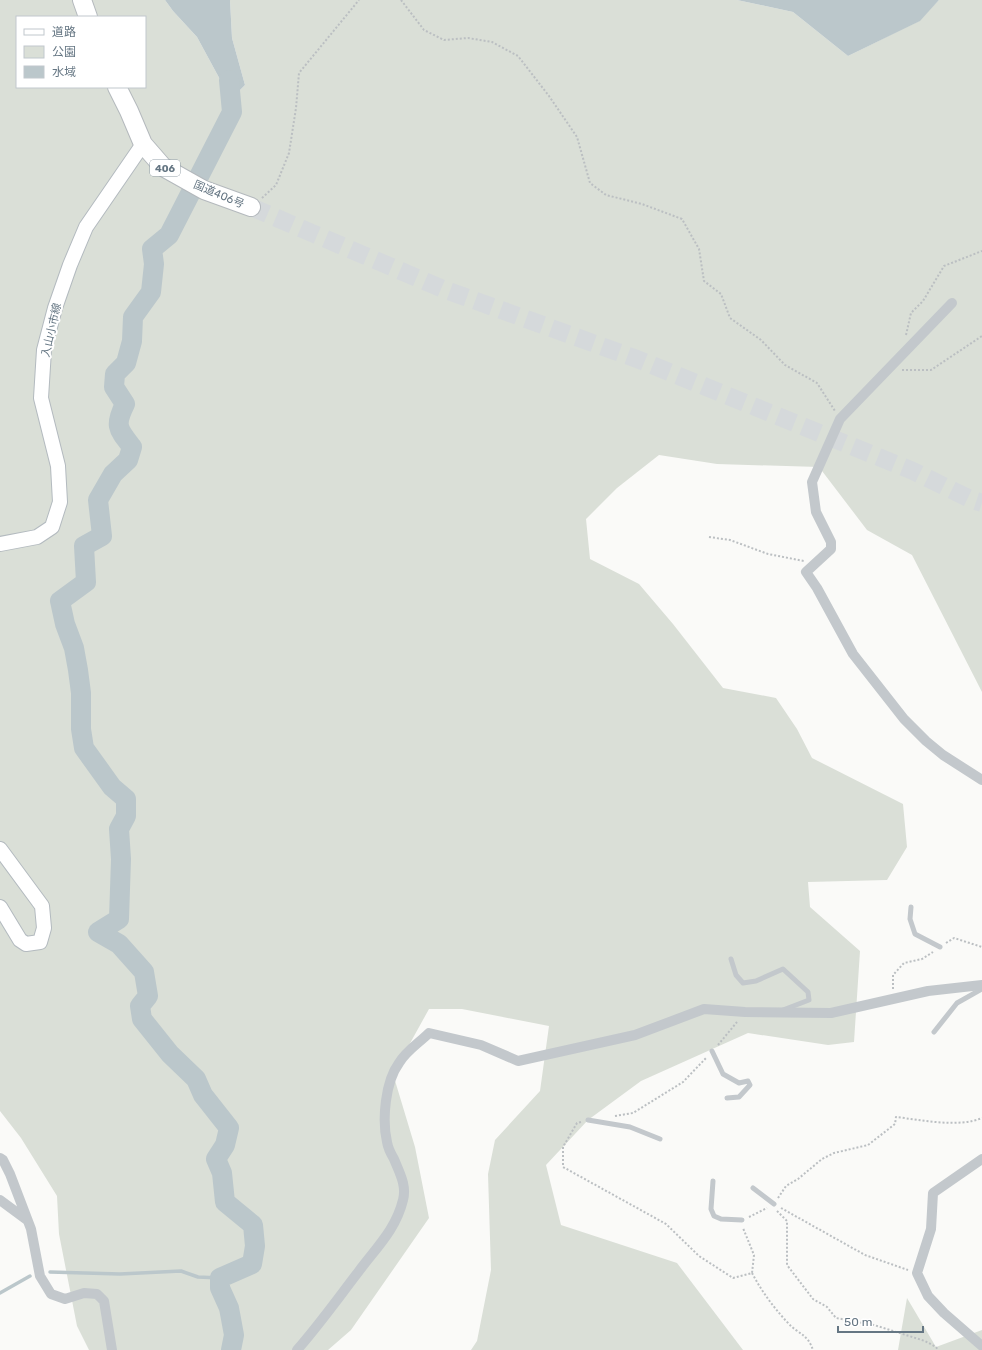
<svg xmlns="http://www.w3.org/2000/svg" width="982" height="1350" font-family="Rubik,'Noto Sans JP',sans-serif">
  <rect width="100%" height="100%" fill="#fafaf8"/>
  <path fill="#dadfd7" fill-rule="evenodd" d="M0,0H165L173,11L197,37L223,85L229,106L235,108V95L245,85L232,38L230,0H737L793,12L848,56L919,21L939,0H982V692L912,555L867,530L819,467L717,464L659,455L617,488L586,519L590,559L639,584L673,624L723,688L776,698L797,729L812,758L903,804L907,847L887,880L808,882L810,907L860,951L854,1042L828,1045L748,1033L641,1081L588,1120L546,1165L561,1225L677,1263L743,1350H471L477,1341L491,1270L488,1174L495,1140L540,1091L549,1026L462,1009H429L393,1074L415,1147L429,1218L351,1330L328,1350H89L77,1326L59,1234L57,1196L21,1138L0,1111ZM17,17H145V87H17Z
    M907,1298L936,1347L982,1330V1350H898Z"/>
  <path fill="#bbc7cb" d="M165,0H230L232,38L245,85L235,95V108L229,106L223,85L197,37L173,11Z
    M737,0H939L920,21L848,56L793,12Z"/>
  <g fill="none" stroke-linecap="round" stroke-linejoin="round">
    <path stroke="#bbc7cb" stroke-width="3.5" d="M50,1272L120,1274L181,1271L198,1277L220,1278
      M0,1293L30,1276"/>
    <path stroke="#bbc7cb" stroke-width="20" d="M229,80L232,112L169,235L152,249L154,264L151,292L133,317L132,341L126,363L115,374L114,387L125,404C114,426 118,429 132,447L128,460L113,474L98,500L102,536L84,546L86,582L60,601L65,624L74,648L78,670L81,693V729L84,748L112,787L126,799V816L119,829L121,859L119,919L98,932L119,944L144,972L148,996L140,1006L142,1019L170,1054L196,1079L203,1095L229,1128L225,1145L216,1159L222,1173L225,1202L253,1225L255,1246L252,1264L220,1278V1288L229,1308L234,1335L231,1350"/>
    <path stroke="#d5d9db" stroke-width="18" stroke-dasharray="18 9" stroke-linecap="butt" d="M251,207L443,289L637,359L913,471L970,499L982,503"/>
    <g stroke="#b3babf" stroke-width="16">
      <path id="secondary" d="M0,544L37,537L52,527L60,502L58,466L41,398L44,350L55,308L70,265L86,227L143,144
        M0,849L42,906L44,928L40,942L26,944L20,940L0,907"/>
    </g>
    <g stroke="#b4b9bd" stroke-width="20">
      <path id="highway" d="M82,0L88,17
        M117,87L129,111L143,144L163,167L204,190L251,207"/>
    </g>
    <path stroke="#bbbfc2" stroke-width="2" stroke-dasharray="2 2" stroke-linecap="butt" d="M401,0L424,30L444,40L468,38L492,42L518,56L549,96L577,137L590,183L606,195L642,204L682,219L699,249L704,281L721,294L730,318L761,340L785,365L817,383L835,411
      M262,198L276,185L289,153L296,108L299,73L359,0
      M906,335L911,313L923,301L944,266L982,251
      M902,370H931L982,336
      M709,537L730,540L768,554L804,561
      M946,943L954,938L982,947
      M893,989V975L904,963L922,959L933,952
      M718,1045L737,1022
      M615,1116L633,1113L683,1082L707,1057
      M581,1122L577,1123L563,1147V1167L666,1224L699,1256L733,1278L752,1273L754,1255L743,1228
      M778,1198L786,1186L798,1179L822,1159L834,1153L868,1145L895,1124L896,1117C922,1120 958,1128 982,1118
      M781,1208L865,1255L908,1270
      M777,1211L787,1221V1265L813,1299L827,1307L836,1318L874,1325L925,1341L936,1347L938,1350
      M749,1217L767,1208
      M752,1273C762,1292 774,1308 788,1323C799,1335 807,1333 813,1350"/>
    <path stroke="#c3c8cc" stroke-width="5" d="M911,907L910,919L915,934L940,947
      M731,959L736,975L743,983L756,981L783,969L808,992L809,1000L783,1010
      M934,1032L957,1003L982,989
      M712,1051L723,1074L739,1083L748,1081L750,1085L739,1097L727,1098
      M588,1120L630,1127L660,1139
      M713,1181L711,1209L714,1216L721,1219L742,1220
      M753,1188L774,1204"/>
    <path stroke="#c3c8cc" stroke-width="10" d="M952,303L840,419L812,482L816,512L831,542V549L806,572L817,588L853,654L904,719L926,741L943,755L982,780
      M0,1158L3,1160L10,1174L31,1229L40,1276L51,1294L65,1299L84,1293L97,1294L104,1301L112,1350
      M982,1159L933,1193L931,1229L917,1273L928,1296L944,1313L982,1346
      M0,1200L27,1220
      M297,1350C319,1325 339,1297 359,1271C377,1247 396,1229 403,1200C407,1185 399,1172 394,1159C391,1154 388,1148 387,1142C382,1120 385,1082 399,1063C406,1051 419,1043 429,1033L481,1045L518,1061L635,1035L704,1009L745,1012L831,1013L928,991L982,985"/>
    <use href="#secondary" stroke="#fff" stroke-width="14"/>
    <use href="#highway" stroke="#fff" stroke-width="18"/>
  </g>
  <g text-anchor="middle" stroke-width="4" stroke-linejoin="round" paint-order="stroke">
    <rect fill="#fff" stroke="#939fa8" stroke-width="1" x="150" y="160" width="30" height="16" rx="3"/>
    <g font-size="10" font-weight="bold" fill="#657683">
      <text x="165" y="172">406</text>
    </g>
    <g font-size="11" fill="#657683" stroke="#fff">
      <text transform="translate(219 194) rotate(23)" y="4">国道406号</text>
      <text transform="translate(51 330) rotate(-77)" y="4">入山小市線</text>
    </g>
  </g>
  <rect x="16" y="16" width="130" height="72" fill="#ffffff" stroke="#c1c8cd"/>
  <rect x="24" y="29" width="20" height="6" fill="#ffffff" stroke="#c1c8cd"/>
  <text x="52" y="36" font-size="12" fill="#657683">道路</text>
  <rect x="24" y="46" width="20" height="12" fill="#dadfd7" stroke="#c1c8cd"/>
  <text x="52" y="56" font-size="12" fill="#657683">公園</text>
  <rect x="24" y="66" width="20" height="12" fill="#bbc7cb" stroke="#c1c8cd"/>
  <text x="52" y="76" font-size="12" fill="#657683">水域</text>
  <path d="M838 1326v6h85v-6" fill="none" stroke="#657683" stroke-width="2"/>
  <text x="844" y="1326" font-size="12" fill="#657683" stroke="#ffffff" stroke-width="3" paint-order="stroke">50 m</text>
</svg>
